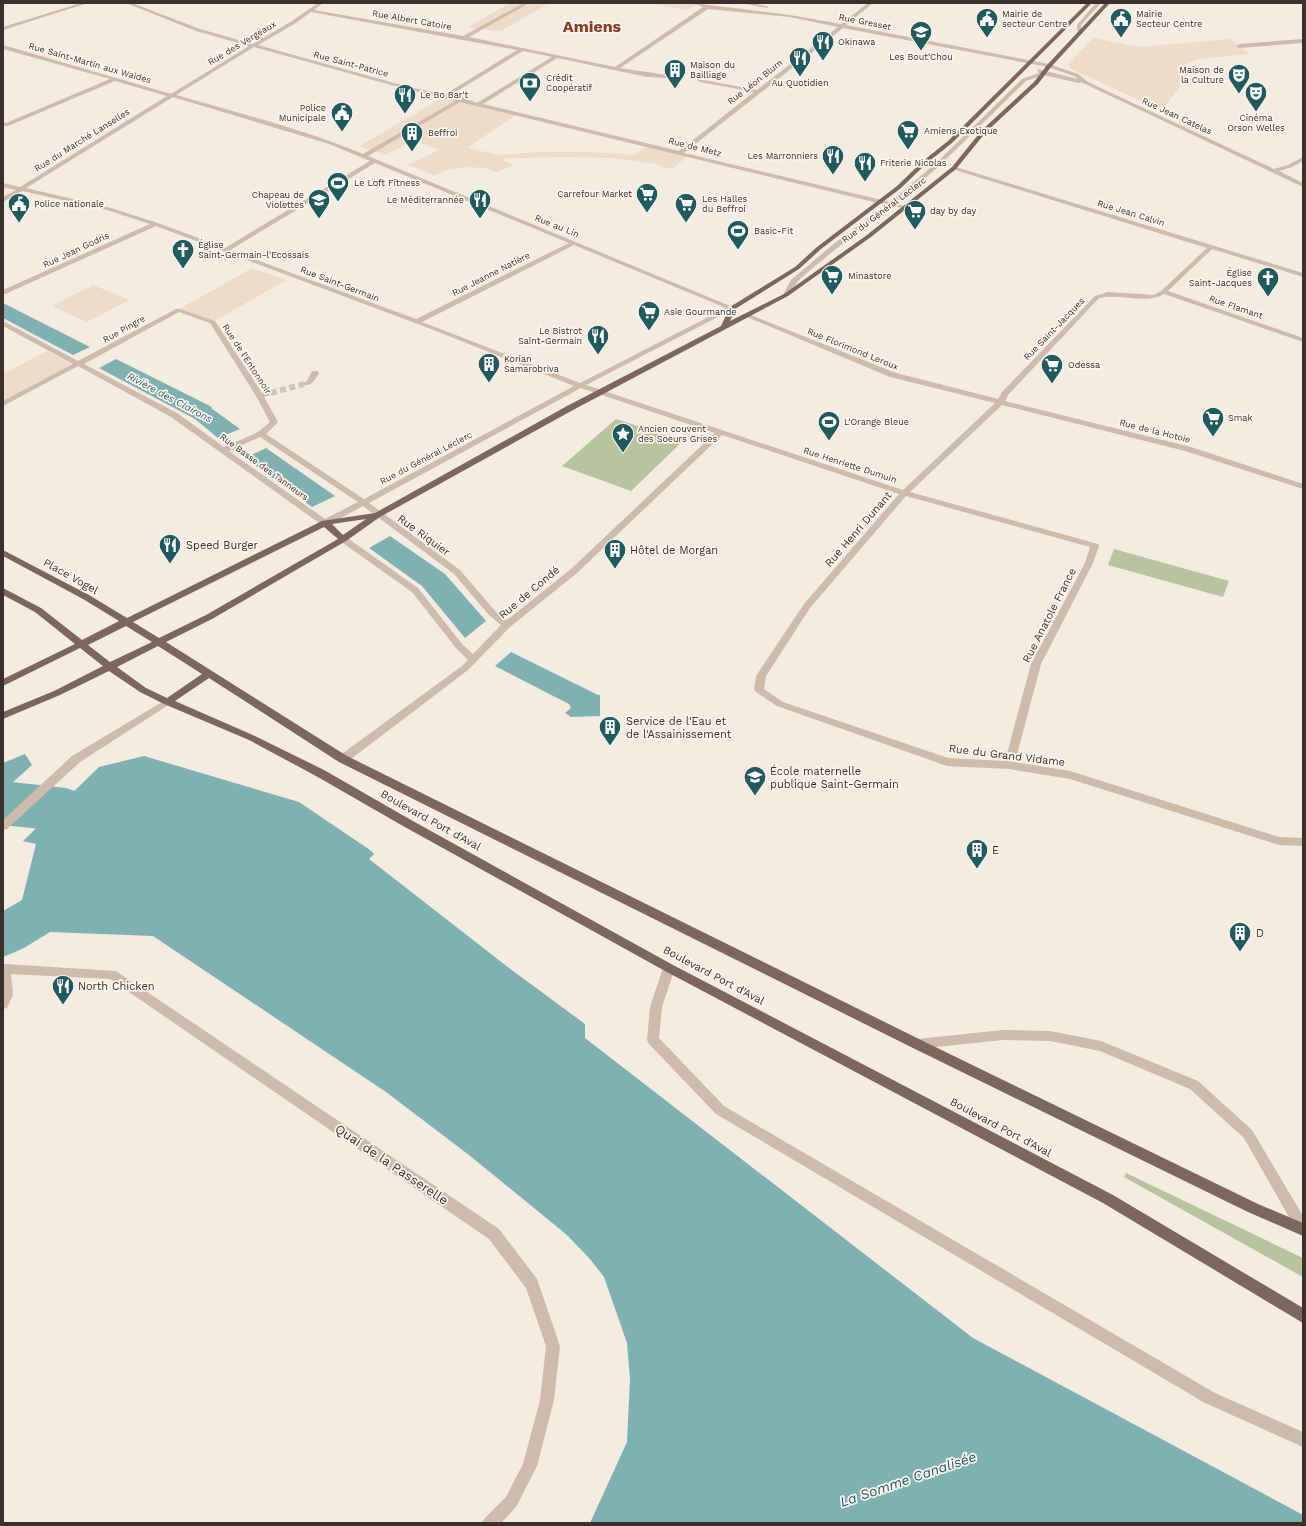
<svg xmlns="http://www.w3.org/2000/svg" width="1306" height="1526" font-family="'Work Sans',sans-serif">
  <rect width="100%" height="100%" fill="#f4ebe1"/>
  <path fill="#b8c4a0" d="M616,419L683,441L631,491L562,466Z
    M1114,549L1229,581L1223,597L1108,565Z
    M1126,1173L1303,1258V1277L1124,1177Z"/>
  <path fill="#ecdcc8" d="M510,3H549L501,31L479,29L468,27Z
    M649,3H700L687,10Z
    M1093,38L1139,47L1230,39L1250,54L1198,59L1177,68L1192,71L1166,105L1158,109L1072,69L1068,64Z
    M445,96L519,113L467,148L499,155L538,152H592L635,155L649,145L680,153L686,157L673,169L656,165L657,164L613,158L563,157L520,158L501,159L514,165L497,172L485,168L464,167L447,170L434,175L408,165L439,150L415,141L384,155L360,146Z
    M252,268L286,280L213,322L178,310Z
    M93,285L129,300L87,322L52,306Z
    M47,351L75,366L3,403V374Z"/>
  <path fill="#7fb0b2" d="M3,303L90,347L73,355L3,318Z
    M116,359L212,407L211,408L240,429L218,438L195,419L99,368Z
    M266,448L335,496L312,507L245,458Z
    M390,536L445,574L486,621L465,638L422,586L369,548Z
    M511,652L598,695H600V716L571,717L565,713L571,708L569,704L495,666Z
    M25,754L32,765L3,791V763Z
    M144,756L299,802L370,850L374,854L369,859L509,968L585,1024V1038L973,1338L1303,1515V1523H590L627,1442L630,1379L627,1343L604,1277L590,1259L567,1235L469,1155L386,1092L153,936L50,932L24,948L3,957V911L22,900L36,844L23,841L99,767Z"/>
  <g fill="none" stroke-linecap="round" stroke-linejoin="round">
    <path fill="#7fb0b2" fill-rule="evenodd" d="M3,781L66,788L86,795L134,842L143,858L134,874L113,881L92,874L50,830L3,825Z"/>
    <path stroke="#cfc6bd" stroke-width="6" stroke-dasharray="6 3.5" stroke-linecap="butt" d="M271,393L307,383"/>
    <path fill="#cdbbac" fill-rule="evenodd" d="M81,3H88L3,30V27Z
      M126,3H132L200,29L253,44L292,21L318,3H323L314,10L463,36L524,3H529L469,37L615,67L703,7L693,3L790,15L841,24L868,3H873L846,25L1049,64L1078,74L1088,82L1274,169L1288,165L1303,157V161L1292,167L1279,171L1303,183V187L1081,82L1079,83L1043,75L1026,81L939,166L896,204L908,207V209L892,206C861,229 830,253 801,278C795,283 792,294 786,297L783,295L791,280L836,242L886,205L460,102L368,156L735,308L586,385L903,490L995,403L890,377L747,317V315H751L896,373L998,399L1002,392L1095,296L1108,292L1154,295L1161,291L1207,248L952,169V167H956L1303,273V277L1212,249L1168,291L1303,338V342L1164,294C1147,305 1120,293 1099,298L1008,395L1005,401L1191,447L1303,484V489L1185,451L1002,405L910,492L1098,544L1099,546L1093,563L1041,664L1015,762L1070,771L1279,837L1303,838V846L1279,845L1070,779L1009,769L947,766L777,706L756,692L754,690L756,676L804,604L899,494L722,435L577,573L510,627L468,670L347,762H339L338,759L339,756L462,666L468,660L456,648L412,592L340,541L339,539L340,537H346L418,588L462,644L473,654L501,625L489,615L454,574L363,506L328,525H322L171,417L78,366L3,406V401L73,364L3,326V321L78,361L176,309H180L215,321L262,393L271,391L275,393L264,397L278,422L266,434L364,499L574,386L431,329L156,226L3,295V290L150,224L107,210L22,191L3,202V197L16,190L3,187V183L20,187L167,96L115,81L8,126H4L3,122L6,123L110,79L3,49V45L171,94L249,46L196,31ZM708,9L790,17L838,27L757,90L698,79V81L700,82L754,92L679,151L483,104L557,58L647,77L669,78L670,77L667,75L620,68ZM311,12L517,50L444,95L394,83L258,45L296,23ZM843,28L1048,67L1074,76L1078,79L1037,69L1039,73L1022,79L935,164L890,202L684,153ZM254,47L391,85L455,101L363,154C302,129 239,113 176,95ZM523,51L552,57L477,103L461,97L449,96ZM173,97L329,144L370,161L225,248L158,223L111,208L26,188ZM375,163L569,243L416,319L230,250ZM574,245L726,308L580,383L422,322ZM179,312L210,323L256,396L270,422L258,432L224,447L177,413L84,364ZM581,388L715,433L571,569L507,620L495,611L460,570L369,503ZM260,437L358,502L325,519L229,451ZM906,496L1090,547L1085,563L1031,664L1005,761L948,758L783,702L764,689L766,676L810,608Z
      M741,3H752L769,7L767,8Z
      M1096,3H1101L1081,25L1082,34H1078L1077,25Z
      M1303,39V43L1239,48L1236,46L1239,44Z
      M312,371H318L319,373C315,379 313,386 304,385L303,383L307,381Z
      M167,699L170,700L172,702L170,704L80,762L7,829L3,830V820L72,756Z
      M669,963L673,965L675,968L662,1007L659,1038L724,1106L1215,1393L1303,1432V1447L1205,1403L716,1114L649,1044L647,1040L650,1007L663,968L665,965Z
      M5,964L116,971L499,1229L537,1279L560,1346L554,1400L537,1466L516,1507L501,1523H482L485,1518L506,1497L523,1464L540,1400L546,1346L526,1288L489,1239L110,979L11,974L13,995L7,1008L3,1009V965Z
      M1003,1030L1050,1031L1101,1041L1198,1081L1252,1130L1303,1216V1234L1298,1233L1244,1138L1190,1089L1100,1051L1050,1041L1003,1040L917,1049L913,1048L911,1044L913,1040L917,1039Z"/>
    <path fill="#7d675c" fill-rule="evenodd" d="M1087,3H1092L952,143L927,163L901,188L821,249L799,269L735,309L730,321L784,294L867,235L952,167L982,130L1034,82L1047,65L1105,3H1110L1051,67L1038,84L986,132L956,169L871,237L788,296L573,410L380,517L346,541L212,619L166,642L347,756L921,1040L1258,1204L1303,1223V1236L1248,1212L913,1048L339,762L209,678L175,701L255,736L324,770L411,820L673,965L1113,1195L1303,1308V1323L1103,1203L665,971L403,826L316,776L249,740L164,704L140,692L109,671L60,695L3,719V712L54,691L103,666L80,648L3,686V679L75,644L35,612L3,595V588L41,608L82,640L119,621L83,599L3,556V550L89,595L127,618L322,521L375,513L567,406L721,326L730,307L795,267L817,247L897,186L923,161L948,141ZM366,519L343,535L332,524ZM324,527L338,539L206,615L159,638L133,622ZM126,626L152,642L110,662L88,645ZM158,646L202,674L167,698L146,688L117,667Z"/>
  </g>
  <defs>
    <g id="civic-pin" transform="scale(1.15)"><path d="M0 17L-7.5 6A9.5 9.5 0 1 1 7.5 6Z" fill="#1f5a5e" stroke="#fbf5ee"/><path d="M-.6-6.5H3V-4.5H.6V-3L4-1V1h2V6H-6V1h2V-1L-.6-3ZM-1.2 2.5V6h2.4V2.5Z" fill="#fff"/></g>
    <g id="school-pin" transform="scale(1.15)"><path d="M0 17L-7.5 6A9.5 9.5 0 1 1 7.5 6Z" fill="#1f5a5e" stroke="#fbf5ee"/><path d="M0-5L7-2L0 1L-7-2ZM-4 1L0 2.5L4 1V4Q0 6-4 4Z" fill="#fff"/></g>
    <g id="restaurant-pin" transform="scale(1.15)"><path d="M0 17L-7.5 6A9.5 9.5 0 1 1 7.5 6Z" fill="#1f5a5e" stroke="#fbf5ee"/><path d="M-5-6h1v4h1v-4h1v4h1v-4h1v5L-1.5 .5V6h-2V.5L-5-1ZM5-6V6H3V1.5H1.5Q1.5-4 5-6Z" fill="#fff"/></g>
    <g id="building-pin" transform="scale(1.15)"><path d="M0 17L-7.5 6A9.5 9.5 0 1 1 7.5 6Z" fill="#1f5a5e" stroke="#fbf5ee"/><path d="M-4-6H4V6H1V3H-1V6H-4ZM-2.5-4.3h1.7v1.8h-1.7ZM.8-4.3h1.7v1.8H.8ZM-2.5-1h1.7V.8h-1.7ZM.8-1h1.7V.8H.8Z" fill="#fff"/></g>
    <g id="theatre-pin" transform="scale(1.15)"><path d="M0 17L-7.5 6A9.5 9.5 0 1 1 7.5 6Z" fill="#1f5a5e" stroke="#fbf5ee"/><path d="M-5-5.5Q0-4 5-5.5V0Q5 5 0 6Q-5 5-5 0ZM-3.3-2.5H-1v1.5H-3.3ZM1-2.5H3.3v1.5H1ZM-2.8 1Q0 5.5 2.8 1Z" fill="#fff"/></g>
    <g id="bank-pin" transform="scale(1.15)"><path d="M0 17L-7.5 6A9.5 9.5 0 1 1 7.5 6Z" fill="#1f5a5e" stroke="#fbf5ee"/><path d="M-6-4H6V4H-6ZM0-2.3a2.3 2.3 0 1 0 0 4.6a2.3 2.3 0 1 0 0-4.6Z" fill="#fff"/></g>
    <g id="supermarket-pin" transform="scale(1.15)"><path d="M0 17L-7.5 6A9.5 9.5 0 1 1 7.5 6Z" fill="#1f5a5e" stroke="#fbf5ee"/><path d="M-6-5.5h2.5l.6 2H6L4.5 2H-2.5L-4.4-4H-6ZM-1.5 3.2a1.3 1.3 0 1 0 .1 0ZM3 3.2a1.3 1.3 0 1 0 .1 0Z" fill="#fff"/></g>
    <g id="stadium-pin" transform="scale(1.15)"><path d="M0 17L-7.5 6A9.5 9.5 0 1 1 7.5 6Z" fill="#1f5a5e" stroke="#fbf5ee"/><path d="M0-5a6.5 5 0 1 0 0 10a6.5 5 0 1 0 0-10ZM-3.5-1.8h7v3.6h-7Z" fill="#fff"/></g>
    <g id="church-pin" transform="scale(1.15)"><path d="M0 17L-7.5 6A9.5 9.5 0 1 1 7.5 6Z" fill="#1f5a5e" stroke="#fbf5ee"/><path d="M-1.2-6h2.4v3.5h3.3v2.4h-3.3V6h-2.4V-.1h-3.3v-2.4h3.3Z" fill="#fff"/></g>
    <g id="sight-pin" transform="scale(1.15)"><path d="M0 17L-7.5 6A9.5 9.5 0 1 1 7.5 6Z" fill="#1f5a5e" stroke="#fbf5ee"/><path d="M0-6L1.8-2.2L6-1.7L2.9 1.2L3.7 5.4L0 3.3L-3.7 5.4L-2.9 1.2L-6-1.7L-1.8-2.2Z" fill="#fff"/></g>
  </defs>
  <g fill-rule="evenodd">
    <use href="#civic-pin" x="987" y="19"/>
    <use href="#civic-pin" x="1121" y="19"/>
    <use href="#school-pin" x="921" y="32"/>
    <use href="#restaurant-pin" x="823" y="42"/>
    <use href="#restaurant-pin" x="800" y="58"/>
    <use href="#building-pin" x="675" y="70"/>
    <use href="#theatre-pin" x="1239" y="75"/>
    <use href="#bank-pin" x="530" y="83"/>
    <use href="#theatre-pin" x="1256" y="93"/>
    <use href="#restaurant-pin" x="405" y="95"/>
    <use href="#civic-pin" x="342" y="113"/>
    <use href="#supermarket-pin" x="908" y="131"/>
    <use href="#building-pin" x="412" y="133"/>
    <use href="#restaurant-pin" x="833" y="156"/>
    <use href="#restaurant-pin" x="865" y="163"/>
    <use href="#stadium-pin" x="338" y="183"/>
    <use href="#supermarket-pin" x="647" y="194"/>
    <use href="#school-pin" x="319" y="200"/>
    <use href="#restaurant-pin" x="480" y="200"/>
    <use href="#civic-pin" x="19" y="204"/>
    <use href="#supermarket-pin" x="686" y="204"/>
    <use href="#supermarket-pin" x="915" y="211"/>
    <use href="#stadium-pin" x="738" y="231"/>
    <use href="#church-pin" x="183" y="250"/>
    <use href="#supermarket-pin" x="832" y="276"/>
    <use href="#church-pin" x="1268" y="278"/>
    <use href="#supermarket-pin" x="649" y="312"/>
    <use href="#restaurant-pin" x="598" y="336"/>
    <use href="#building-pin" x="489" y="364"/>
    <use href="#supermarket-pin" x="1052" y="365"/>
    <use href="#supermarket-pin" x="1213" y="418"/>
    <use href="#stadium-pin" x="829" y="422"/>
    <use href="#sight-pin" x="623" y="434"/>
    <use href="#restaurant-pin" x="170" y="545"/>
    <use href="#building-pin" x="615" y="550"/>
    <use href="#building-pin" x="610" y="727"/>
    <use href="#school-pin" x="755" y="777"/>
    <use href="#building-pin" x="977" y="850"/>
    <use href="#building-pin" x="1240" y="933"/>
    <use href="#restaurant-pin" x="63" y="986"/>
  </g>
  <g text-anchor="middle" stroke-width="3.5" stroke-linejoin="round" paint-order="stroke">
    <g font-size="9" fill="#3b302b" stroke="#fbf5ee" text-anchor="start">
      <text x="1002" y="17">Mairie de<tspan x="1002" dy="10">secteur Centre</tspan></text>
      <text x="1136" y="17">Mairie<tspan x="1136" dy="10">Secteur Centre</tspan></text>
      <text x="838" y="45">Okinawa</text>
      <text x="921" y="60" text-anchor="middle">Les Bout'Chou</text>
      <text x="690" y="68">Maison du<tspan x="690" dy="10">Bailliage</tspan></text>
      <text x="1224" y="73" text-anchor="end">Maison de<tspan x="1224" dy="10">la Culture</tspan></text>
      <text x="546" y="81">Crédit<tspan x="546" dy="10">Coopératif</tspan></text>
      <text x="800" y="86" text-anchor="middle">Au Quotidien</text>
      <text x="420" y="98">Le Bo Bar't</text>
      <text x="326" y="111" text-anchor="end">Police<tspan x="326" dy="10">Municipale</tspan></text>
      <text x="1256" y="121" text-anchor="middle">Cinéma<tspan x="1256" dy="10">Orson Welles</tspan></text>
      <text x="924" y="134">Amiens Exotique</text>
      <text x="428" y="136">Beffroi</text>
      <text x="818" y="159" text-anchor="end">Les Marronniers</text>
      <text x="880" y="166">Friterie Nicolas</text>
      <text x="354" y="186">Le Loft Fitness</text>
      <text x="632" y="197" text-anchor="end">Carrefour Market</text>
      <text x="304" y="198" text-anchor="end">Chapeau de<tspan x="304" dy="10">Violettes</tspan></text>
      <text x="702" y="202">Les Halles<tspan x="702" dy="10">du Beffroi</tspan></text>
      <text x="464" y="203" text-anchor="end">Le Méditerrannée</text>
      <text x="34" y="207">Police nationale</text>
      <text x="930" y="214">day by day</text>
      <text x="754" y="234">Basic-Fit</text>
      <text x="198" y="248">Église<tspan x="198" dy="10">Saint-Germain-l'Ecossais</tspan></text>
      <text x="1252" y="276" text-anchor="end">Église<tspan x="1252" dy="10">Saint-Jacques</tspan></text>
      <text x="848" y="279">Minastore</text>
      <text x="664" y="315">Asie Gourmande</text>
      <text x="582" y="334" text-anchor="end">Le Bistrot<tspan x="582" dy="10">Saint-Germain</tspan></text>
      <text x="504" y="362">Korian<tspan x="504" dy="10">Samarobriva</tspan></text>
      <text x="1068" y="368">Odessa</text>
      <text x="1228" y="421">Smak</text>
      <text x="844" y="425">L'Orange Bleue</text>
      <text x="638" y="432">Ancien couvent<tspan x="638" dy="10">des Soeurs Grises</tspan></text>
    </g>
    <g font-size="9" fill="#3b302b" stroke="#fbf5ee">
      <text transform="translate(412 20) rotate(10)" y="3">Rue Albert Catoire</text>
      <text transform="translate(865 22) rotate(11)" y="3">Rue Gresset</text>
      <text transform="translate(242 43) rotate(-31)" y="3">Rue des Vergeaux</text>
      <text transform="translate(90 63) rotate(16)" y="3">Rue Saint-Martin aux Waides</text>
      <text transform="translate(351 64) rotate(15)" y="3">Rue Saint-Patrice</text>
      <text transform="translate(755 82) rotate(-38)" y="3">Rue Léon Blum</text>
      <text transform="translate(1177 116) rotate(25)" y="3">Rue Jean Catelas</text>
      <text transform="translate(82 140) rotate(-32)" y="3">Rue du Marché Lanselles</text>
      <text transform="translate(695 147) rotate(14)" y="3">Rue de Metz</text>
      <text transform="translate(884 210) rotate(-37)" y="3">Rue du Général Leclerc</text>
      <text transform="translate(1131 213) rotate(17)" y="3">Rue Jean Calvin</text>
      <text transform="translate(557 226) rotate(22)" y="3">Rue au Lin</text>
      <text transform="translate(76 250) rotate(-25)" y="3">Rue Jean Godris</text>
      <text transform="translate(491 274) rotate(-27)" y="3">Rue Jeanne Natière</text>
      <text transform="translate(340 284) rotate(21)" y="3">Rue Saint-Germain</text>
      <text transform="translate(1236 307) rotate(19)" y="3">Rue Flamant</text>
      <text transform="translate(124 329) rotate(-29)" y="3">Rue Pingre</text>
      <text transform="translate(1054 329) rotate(-46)" y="3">Rue Saint-Jacques</text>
      <text transform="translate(853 349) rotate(22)" y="3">Rue Florimond Leroux</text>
      <text transform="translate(247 359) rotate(57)" y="3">Rue de l'Entonnoir</text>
      <text transform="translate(1155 431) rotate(14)" y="3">Rue de la Hotoie</text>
      <text transform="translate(426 458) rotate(-28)" y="3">Rue du Général Leclerc</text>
      <text transform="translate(850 465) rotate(18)" y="3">Rue Henriette Dumuin</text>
      <text transform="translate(264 467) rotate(36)" y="3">Rue Basse des Tanneurs</text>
    </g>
    <g font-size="10" font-style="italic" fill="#1f5a5e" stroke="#fbf5ee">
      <text transform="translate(170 397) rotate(28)" y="4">Rivière des Clairons</text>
    </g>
    <g font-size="11" fill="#3b302b" stroke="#fbf5ee">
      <text transform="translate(858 529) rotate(-49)" y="4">Rue Henri Dunant</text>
      <text transform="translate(424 535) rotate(36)" y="4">Rue Riquier</text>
      <text transform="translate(71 576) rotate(29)" y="4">Place Vogel</text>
      <text transform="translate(529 592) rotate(-40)" y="4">Rue de Condé</text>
      <text transform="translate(1049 615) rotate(-63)" y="4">Rue Anatole France</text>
      <text transform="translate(1007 755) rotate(7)" y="4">Rue du Grand Vidame</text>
      <text transform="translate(431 820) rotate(29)" y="4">Boulevard Port d'Aval</text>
      <text transform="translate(714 975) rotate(28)" y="4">Boulevard Port d'Aval</text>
      <text transform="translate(1001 1127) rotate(28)" y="4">Boulevard Port d'Aval</text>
    </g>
    <g font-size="11" fill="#3b302b" stroke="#fbf5ee" text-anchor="start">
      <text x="186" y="549">Speed Burger</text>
      <text x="630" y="554">Hôtel de Morgan</text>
      <text x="626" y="725">Service de l'Eau et<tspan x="626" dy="13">de l'Assainissement</tspan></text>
      <text x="770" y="775">École maternelle<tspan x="770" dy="13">publique Saint-Germain</tspan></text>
      <text x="992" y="854">E</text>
      <text x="1256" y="937">D</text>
      <text x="78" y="990">North Chicken</text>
    </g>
    <g font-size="13" fill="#3b302b" stroke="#fbf5ee">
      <text transform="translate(392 1164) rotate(34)" y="5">Quai de la Passerelle</text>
    </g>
    <g font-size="14" font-style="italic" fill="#1f5a5e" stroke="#fbf5ee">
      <text transform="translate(908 1479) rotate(-19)" y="5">La Somme Canalisée</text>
    </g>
    <g font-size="16" font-weight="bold" fill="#8c3b22" stroke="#fbf5ee">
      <text x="592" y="32">Amiens</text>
    </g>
  </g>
  <rect width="1306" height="1526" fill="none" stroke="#3b302b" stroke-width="8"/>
</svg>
